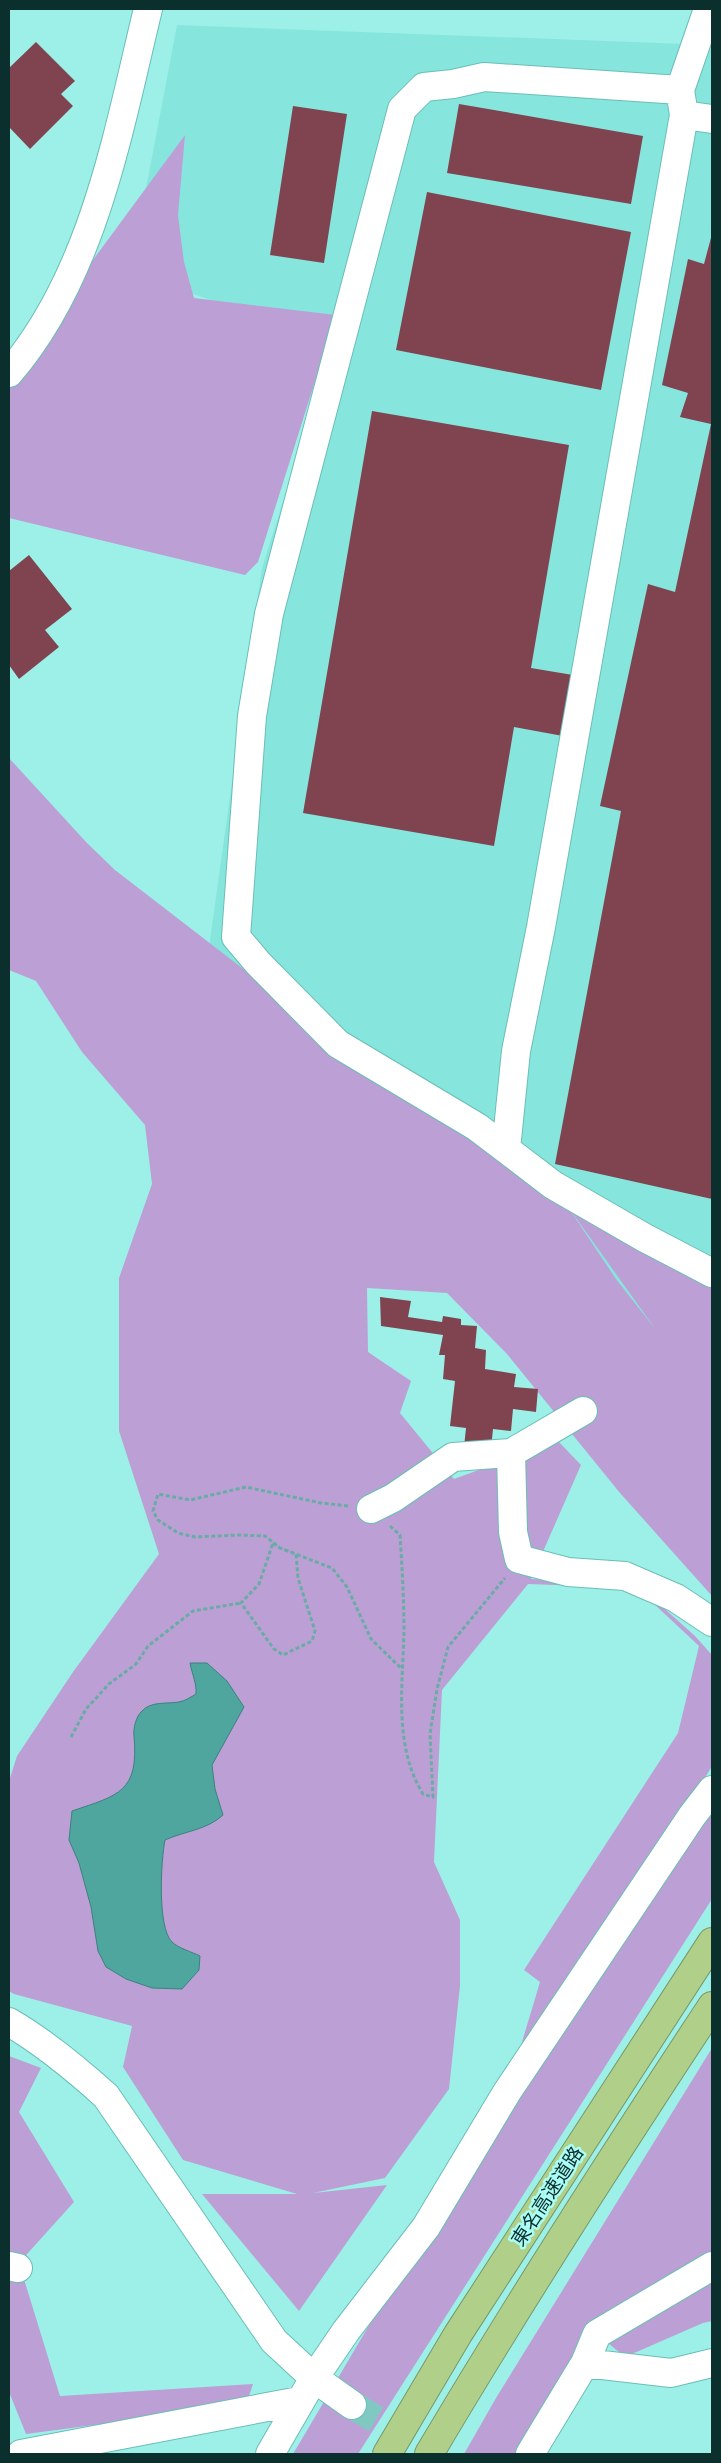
<svg xmlns="http://www.w3.org/2000/svg" width="721" height="2463" font-family="Jost,'Noto Sans JP',sans-serif">
  <rect width="100%" height="100%" fill="#9df0e8"/>
  <path fill="#86e6dd" d="M177,25L712,45V1447L203,990L262,568L334,341L130,273Z"/>
  <path fill="#bca0d5" fill-rule="evenodd" d="M185,135L178,215L184,262L194,298L336,315L258,562L245,575L9,518V374Z
    M9,758L87,843L115,870L360,1059L712,1271V1596L620,1493L507,1354L447,1293L367,1288L368,1352L411,1381L400,1413L454,1479L558,1441L581,1465L531,1579L638,1585L695,1636L712,1655V1766L601,1953L712,1795V1899L358,2454H293L507,2092L540,1982L524,1970L678,1733L699,1646L637,1588L528,1584L442,1690L434,1862L460,1920V1986L449,2089L385,2178L313,2193L387,2185L299,2311L202,2194H297L183,2160L123,2067L132,2026L14,1994L9,1991V1781L17,1756L73,1672L159,1554L119,1431V1278L152,1184L145,1125L82,1052L36,981L9,970ZM566,1204L656,1330L616,1279Z
    M712,2048V2321L703,2323L625,2357L597,2334L521,2454H464L496,2398Z
    M9,2056L41,2068L19,2112L74,2202L19,2263L60,2396L253,2384L246,2405L26,2434L9,2392Z"/>
  <path fill="#4fa69f" stroke="#3b827d" d="M190,1663H207L227,1681L244,1707L212,1765L215,1789L223,1815C207,1830 185,1831 165,1840C161,1860 157,1927 172,1942C178,1948 192,1952 200,1956L199,1970L182,1989L152,1988L126,1979L106,1967L98,1951L91,1907L79,1863L69,1840L72,1811C119,1795 139,1792 134,1736C133,1729 136,1716 142,1711C151,1701 167,1704 179,1702C185,1701 191,1697 196,1694C197,1684 192,1674 190,1663Z"/>
  <path fill="#7f444f" d="M36,42L75,81L61,94L73,106L30,149L9,127V68Z
    M459,104L643,136L631,204L447,173Z
    M293,106L347,114L324,263L270,255Z
    M427,192L631,232L601,390L396,350Z
    M712,234V1199L555,1164L621,811L600,806L648,584L675,592L711,424L680,417L688,393L662,385L688,259L704,264Z
    M372,411L569,445L531,668L573,675L563,736L514,727L494,846L303,813Z
    M29,555L72,609L45,630L59,647L19,679L9,665V571Z
    M380,1297L411,1301L408,1317L442,1322L443,1316L461,1319V1325L477,1326L475,1348L486,1350L485,1369L516,1374L514,1387L538,1389L536,1412L513,1409L511,1431L493,1429L491,1449L464,1447L466,1428L450,1426L455,1381L443,1379L445,1355H439L443,1335L381,1326Z"/>
  <g fill="none" stroke-linecap="round" stroke-linejoin="round">
    <path stroke="#80c9c3" stroke-width="28" stroke-dasharray="28 14" stroke-linecap="butt" d="M352,2405L435,2454"/>
    <g stroke="#6bbeb6" stroke-width="30">
      <path id="minor" d="M680,90L484,77L453,84L424,87L402,109L269,614L252,716L236,937L258,963L338,1044L477,1127L553,1185L645,1238L712,1273
        M684,115L712,119
        M9,373C94,274 118,132 148,9
        M506,1149L516,1051L541,927L684,115L680,90L708,9
        M583,1411L511,1453L513,1532L519,1559L568,1572L625,1576L676,1598L712,1622
        M371,1509L393,1498L453,1457L511,1453
        M9,2022C45,2043 75,2068 106,2096L274,2341L314,2378L352,2405
        M9,2266L18,2268
        M585,2363L597,2334L712,2266
        M21,2454L299,2401
        M270,2454L314,2378L346,2331L426,2227L507,2092L692,1816L712,1790
        M530,2454L585,2363L671,2373L712,2363"/>
    </g>
    <g stroke="#769869" stroke-width="30">
      <path id="highway" d="M387,2454L458,2334L712,1942
        M429,2454C519,2302 615,2153 712,2006"/>
    </g>
    <path stroke="#69aba5" stroke-width="3" stroke-dasharray="4 2.5" stroke-linecap="butt" d="M348,1506L321,1503L246,1487L190,1500L158,1494L153,1511L158,1520L178,1533L195,1537L238,1535L265,1536L280,1548L332,1568L347,1587L371,1639L402,1669
      M390,1526L400,1535C402,1567 404,1598 404,1630C403,1685 393,1745 423,1794L433,1797L430,1734L437,1689L448,1647L505,1578
      M273,1543L280,1548L296,1554L298,1578L315,1631L312,1641L283,1655L274,1649L241,1603L259,1584Z
      M71,1737L86,1709L109,1684L136,1664L148,1646L193,1611L241,1603"/>
    <use href="#minor" stroke="#fff" stroke-width="28"/>
    <use href="#highway" stroke="#b0d08a" stroke-width="28"/>
  </g>
  <g text-anchor="middle" stroke-width="5" stroke-linejoin="round" paint-order="stroke">
    <g font-size="19" fill="#0b2f2d" stroke="#aafef6">
      <text transform="translate(547 2196) rotate(-57)" y="7">東名高速道路</text>
    </g>
  </g>
  <rect width="721" height="2463" fill="none" stroke="#0b2f2d" stroke-width="20"/>
</svg>
